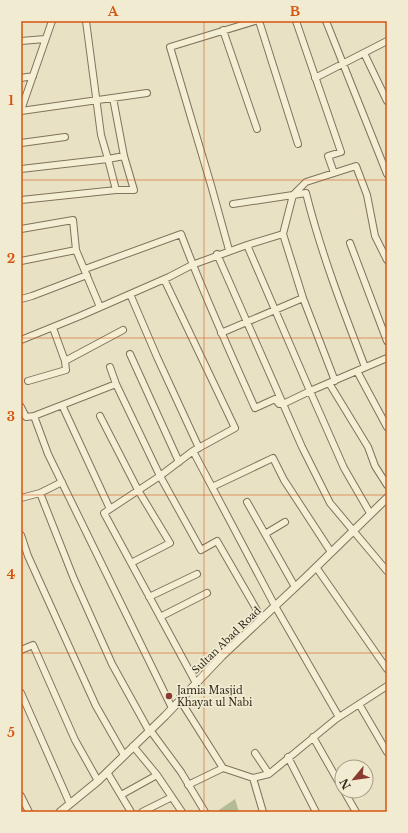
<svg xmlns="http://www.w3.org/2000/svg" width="408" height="833" font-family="'Libre Baskerville',serif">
  <rect width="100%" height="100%" fill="#e8e1c3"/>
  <path fill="#b2bb96" d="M235,799L239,812H216Z"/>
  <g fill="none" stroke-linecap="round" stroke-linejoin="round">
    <g stroke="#80735c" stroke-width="8">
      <path id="minor" d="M259,21L298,144
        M296,21L341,152L328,156L334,173
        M326,21L387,174
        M223,30L257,129
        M21,41L45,39
        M364,53L387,101
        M21,78L33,76
        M315,78L387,41
        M21,110L52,21
        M21,111L147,93
        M21,143L65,137
        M21,169L108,159L101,135L86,21
        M116,190H134L124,156
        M21,200L116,190L108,159L124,156L113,98
        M233,204L293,195L306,182L356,166L367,195L375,236L387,260
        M21,229L73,220L76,250L21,261
        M350,243L387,341
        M247,245L283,234
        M76,250L100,307
        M229,250L211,185L170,47L255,21
        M217,254L302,447L330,503L387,571
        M164,279L235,428L193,451
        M130,294L157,357L199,448
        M21,299L32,296L87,275
        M221,333L303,298
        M21,340L80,316L169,277L192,265L247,245L310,391L283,404H279L275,399L255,408C229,350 203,293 181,234L85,269
        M130,354L179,462
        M65,361L123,330
        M110,367L116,384
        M357,371L387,427
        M28,381L66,370L65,361L53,328
        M335,381L303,298L283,234L293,195L306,193C321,253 343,310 365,367
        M329,383L368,447L375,466L387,485
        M62,405L110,509
        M21,407L26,417L34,416
        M100,416L138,490L170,543L131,563
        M212,487L273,458L284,480L331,552
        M40,493L62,482
        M21,498L40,493L74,579L112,664L149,731
        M247,502L295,587
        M370,513L344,468L310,391L387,358
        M265,534L285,522
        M21,535L28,556L96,706L124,755
        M316,567L387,669
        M149,597L197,574
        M160,617L207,593
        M262,619L217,541L201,550L160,476L193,451L275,606L339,717
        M21,650L33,645L75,740L98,781
        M21,693L70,804
        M180,700L223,768L253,778L269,774L336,719L387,686
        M359,704L387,752
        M172,708L48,454L34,416L116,384L160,476L104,513L196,683
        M150,730L181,772L205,812
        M313,737L342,788
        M133,746L157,775L182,812
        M255,753L269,774
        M288,757L316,812
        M107,772L131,812
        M253,778L263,812
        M188,785L223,768
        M344,791L356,812
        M121,795L157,775
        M21,796L29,812
        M142,812L172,797"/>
    </g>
    <g stroke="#80735c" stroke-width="9">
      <path id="tertiary" d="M60,812L98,781L165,716L222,656L305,578L387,498"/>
    </g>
    <use href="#minor" stroke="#f4eed5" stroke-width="6"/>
    <use href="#tertiary" stroke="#f4eed5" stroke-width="7"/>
  </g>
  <path fill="none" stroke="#d6540e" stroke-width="1" stroke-opacity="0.55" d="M204,21V812M21,180H387M21,338H387M21,495H387M21,653H387"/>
  <circle fill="#893b32" stroke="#f1ebd1" stroke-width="1.5" cx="169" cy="696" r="4"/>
  <g text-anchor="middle" stroke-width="3.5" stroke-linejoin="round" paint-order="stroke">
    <g font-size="10" fill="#322a1e" stroke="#f1ebd1">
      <text transform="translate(226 640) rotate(-44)" y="4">Sultan Abad Road</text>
    </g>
    <g font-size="10" fill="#322a1e" stroke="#f1ebd1" text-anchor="start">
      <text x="177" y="694">Jamia Masjid<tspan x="177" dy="12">Khayat ul Nabi</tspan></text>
    </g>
  </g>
  <rect width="408" height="833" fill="none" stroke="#f1ebd1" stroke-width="44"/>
  <g transform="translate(354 779) rotate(241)"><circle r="19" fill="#f1ebd1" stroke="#a59e89"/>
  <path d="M0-3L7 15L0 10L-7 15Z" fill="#893b32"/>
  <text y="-6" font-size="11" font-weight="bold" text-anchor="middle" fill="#322a1e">N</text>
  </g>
  <rect x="22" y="22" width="364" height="789" fill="none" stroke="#d6540e" stroke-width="1.5"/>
  <g font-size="13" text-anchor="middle" font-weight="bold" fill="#d6540e">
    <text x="113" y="16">A</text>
    <text x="295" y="16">B</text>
    <text x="11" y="105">1</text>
    <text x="11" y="263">2</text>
    <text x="11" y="421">3</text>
    <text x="11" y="579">4</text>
    <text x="11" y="737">5</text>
  </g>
</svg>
